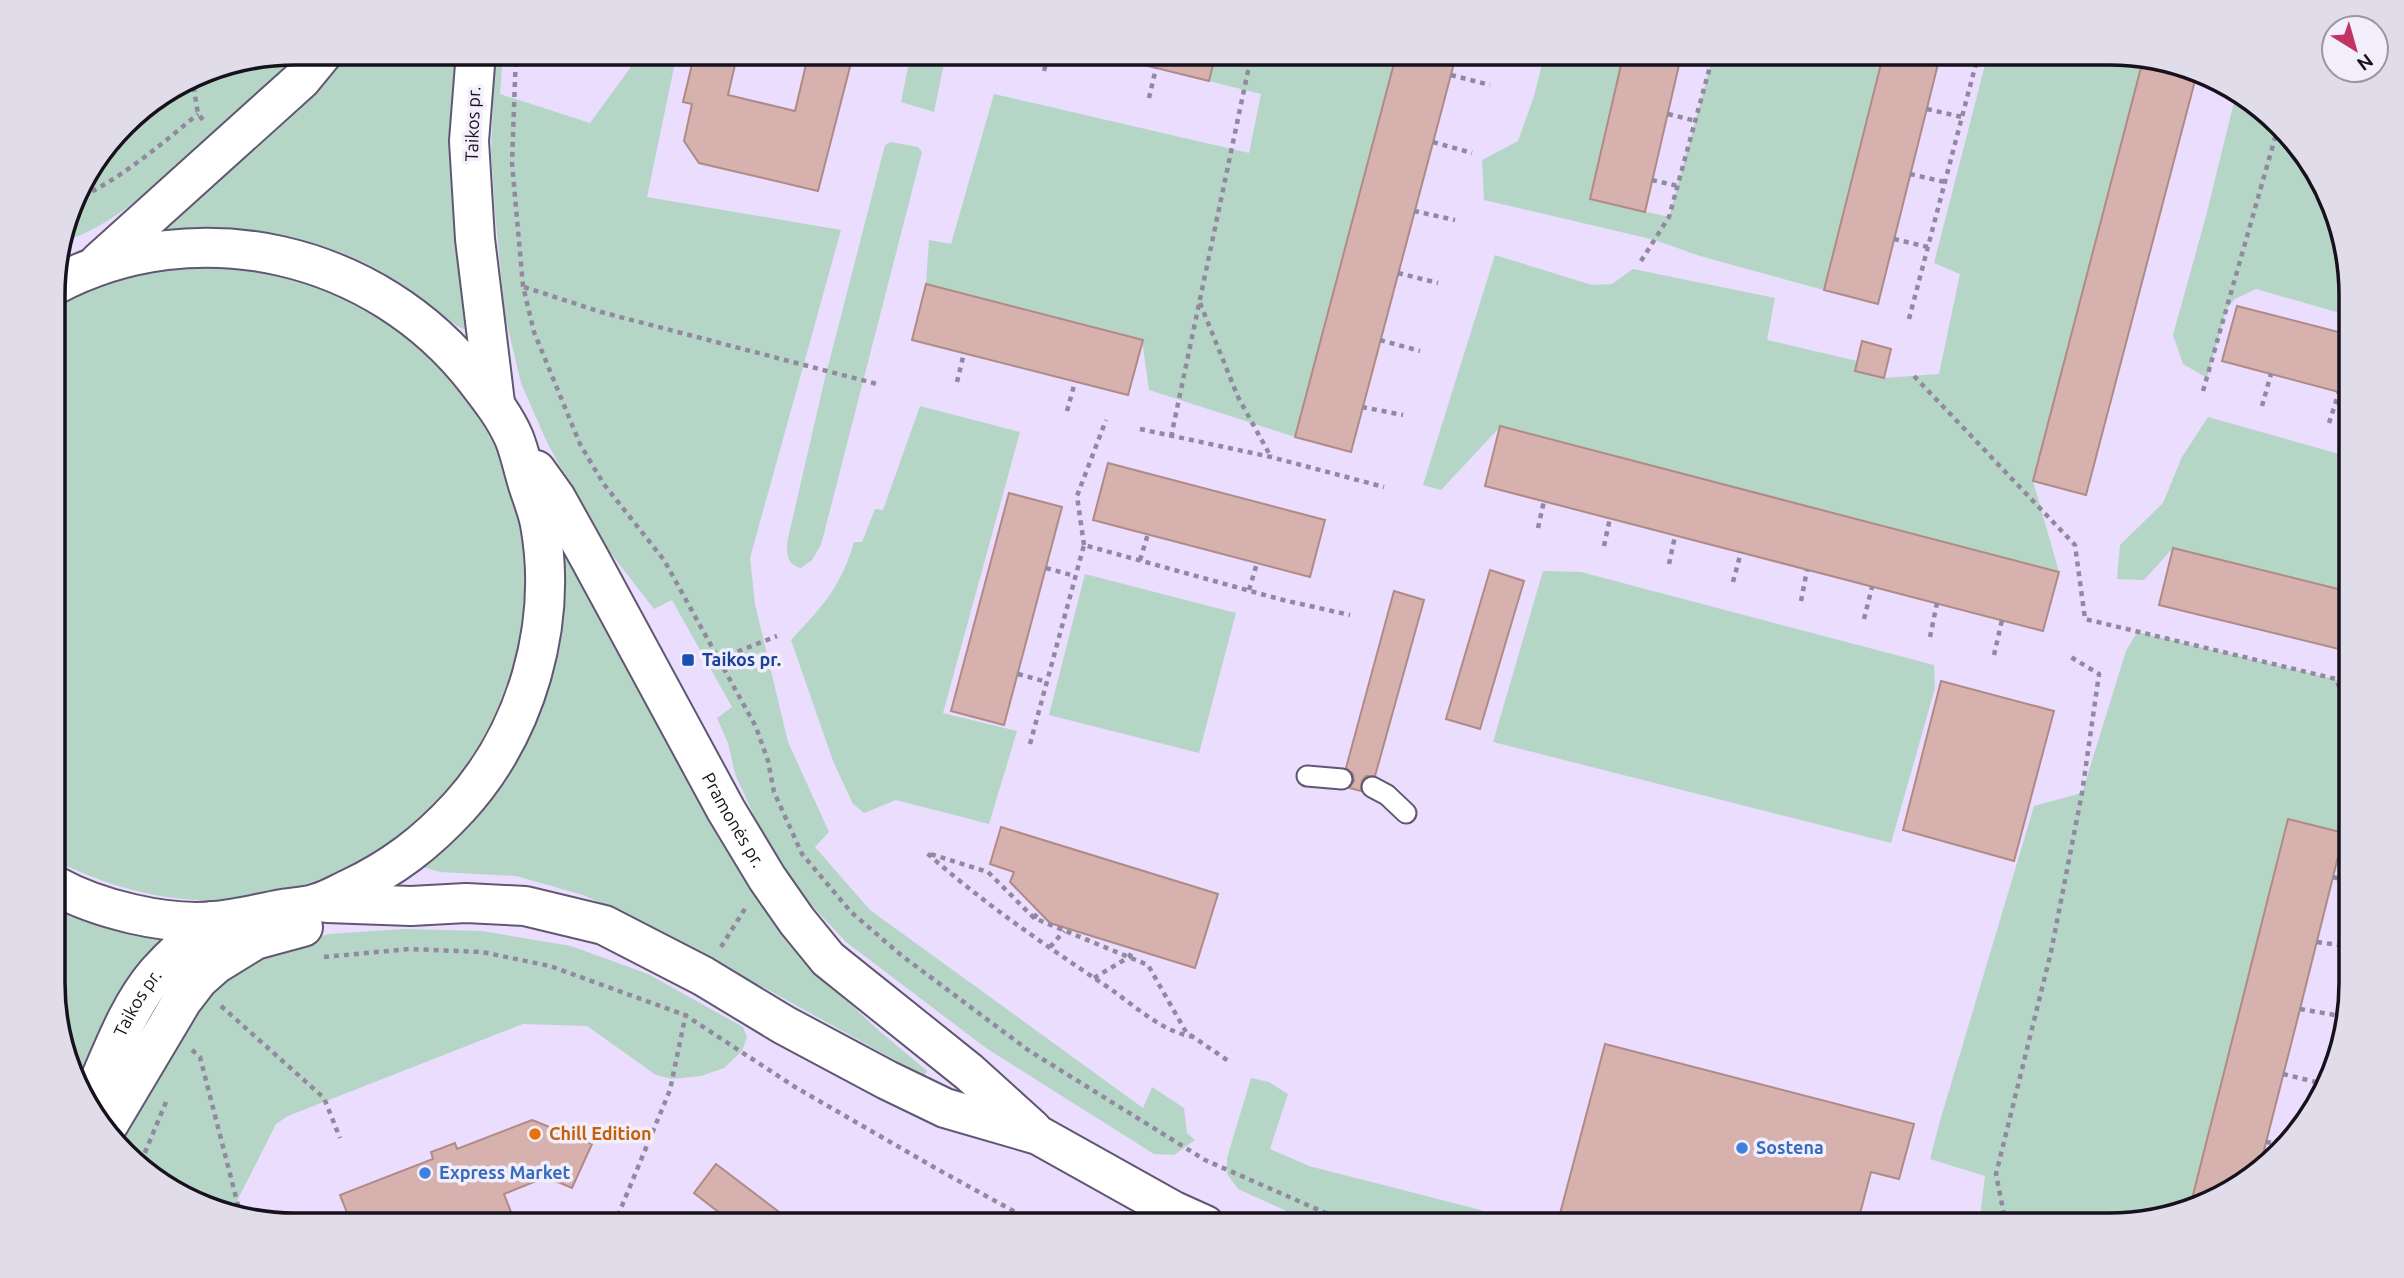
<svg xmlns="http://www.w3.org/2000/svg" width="2404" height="1278" font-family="Ubuntu,sans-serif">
  <rect width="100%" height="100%" fill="#eaddfe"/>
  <path fill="#b5d6c6" d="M2110,52L2143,60L2033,481L2059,572L1501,426L1441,490L1423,485L1495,255L1592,285L1612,284L1633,269L1775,298L1767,340L1857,361L1855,371L1884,378L1939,374L1960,274L1934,263L1988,53Z
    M294,53H302C262,91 221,129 179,165C143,196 108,227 63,242L78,187L135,113L202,71Z
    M344,53H457L469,326L466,330L457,326C426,302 395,276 359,260C298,232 230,226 164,232L169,225L236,166L317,91Z
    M495,53H503L500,94L590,123L641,53H677L647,197L841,230L750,558L755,604L788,742L829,832L815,847L870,910L1143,1108L1152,1087L1184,1108L1187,1133L1195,1140L1174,1155L1154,1154L986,1048L846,942L800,893L760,829L735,774L728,743L717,718L732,707L672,600L654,609L595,533L546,440L521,383L505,316L495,212L491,152Z
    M911,53H946L934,112L901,102Z
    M1216,53H1397L1295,437L1149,390L1142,340L926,284L929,240L951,244L994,94L1249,153L1261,94L1209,81Z
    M1545,53H1624L1590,199L1669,217L1714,53H1884L1824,290L1700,256L1655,240L1484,200L1482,160L1518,141L1534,96Z
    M2235,98L2242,100L2310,160L2349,263L2350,316L2256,289L2235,299L2227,308L2207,378L2183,364L2173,335L2206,216Z
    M891,142L918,147L922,152L821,545L812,560L801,568C787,564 787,556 787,543L824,382L885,145Z
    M195,266C234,267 275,268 311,282C326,288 340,296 354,303C375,313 396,324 413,340C422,348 429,357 437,366C447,376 457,385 465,396C486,422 500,454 510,485C556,625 495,781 369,856C319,885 258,902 200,900C148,898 101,883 54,860L53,307C101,283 142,272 195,266Z
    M920,406L1020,432L943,713L1017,731L989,824L896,800L864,813L853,804L833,761L791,640C823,606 841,587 854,542H862L875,509L883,510Z
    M2208,417L2350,457V592L2173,548L2144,580L2117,579L2120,545L2163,503L2182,457Z
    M566,548L772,918L798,955L876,1028L927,1071L924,1076L721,964L637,920L583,895L516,876L440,872L419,866L455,834L561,549Z
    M1543,571L1581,572L1934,665L1935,688L1891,843L1493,742Z
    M1085,574L1236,613L1199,753L1049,715Z
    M2137,632L2351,683V832L2344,833L2288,819L2191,1203L2125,1225H1979L1985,1176L1930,1159L1940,1121L2034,806L2082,793L2126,651Z
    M54,903L160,934L167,940L82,1082L55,1016Z
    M404,929L482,931L571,946L648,974L743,1027L747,1037L742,1051L724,1068L701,1076L672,1079L656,1075L587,1026L523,1024L288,1116L276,1124L232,1211L187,1200L118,1144L163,1051L197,998L268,950L329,934Z
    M1251,1078L1269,1082L1288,1094L1270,1149L1309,1166L1481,1210L1492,1225H1317L1238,1189L1227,1174V1158Z"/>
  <path fill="#d7b1ad" stroke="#b08a87" stroke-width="2" d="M695,52H738L728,95L795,111L809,52H824L852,59L818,191L699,163L684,141L692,104L683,102Z
    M1133,52H1216L1209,81L1132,62Z
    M1397,52H1457L1351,452L1295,437Z
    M1624,52H1682L1645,212L1590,199Z
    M1884,52H1941L1878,304L1824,290Z
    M2143,60L2197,73L2086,495L2033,481Z
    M926,284L1143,340L1128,395L912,340Z
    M2237,306L2350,335V395L2222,361Z
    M1862,341L1891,349L1884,378L1855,371Z
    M1500,426L2059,572L2043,631L1485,486Z
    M1108,463L1325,520L1310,577L1093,520Z
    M1009,493L1062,507L1004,725L951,711Z
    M2173,548L2350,592L2351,652L2159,605Z
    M1490,570L1524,581L1480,729L1446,719Z
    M1394,591L1424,600L1375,776H1366L1362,781L1361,791L1349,788L1354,781L1353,774L1346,768Z
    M1941,681L2054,711L2014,861L1903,830Z
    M2288,819L2344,833L2300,1009L2260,1166L2244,1185L2191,1203Z
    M1001,827L1218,894L1195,968L1050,923L1010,882L1014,872L990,864Z
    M1605,1044L1914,1124L1899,1179L1871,1172L1857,1225H1557Z
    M532,1120L592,1144L572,1188L546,1177L504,1194L516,1225H443L440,1218L420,1225H352L340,1195L433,1159L431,1152L455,1143L457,1149Z
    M716,1164L796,1225H736L730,1221L694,1193Z"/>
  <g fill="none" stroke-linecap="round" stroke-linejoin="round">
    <g stroke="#625772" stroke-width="23">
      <path id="service" d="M1307,776L1342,779
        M1372,787L1387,795L1406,813"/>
    </g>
    <g stroke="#625772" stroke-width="42">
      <g id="primary">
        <path d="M476,52L469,141L475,239L495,403"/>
        <path d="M99,262L301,80L324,52"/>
        <path d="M53,286C197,209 377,252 476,380C490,398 505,417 514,438C519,450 522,464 526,478C530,493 537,508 540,524C558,624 527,732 459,807C426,843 393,868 349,889C338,894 328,900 317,903C306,907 294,907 283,909C260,913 237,919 215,921C166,926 97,909 54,885"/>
        <path id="s1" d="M536,470L556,498L590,559L726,810L767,878L797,921L828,959L969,1072L1032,1129"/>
        <path d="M327,903L411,906L466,903L525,906L604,925L703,976L784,1025L887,1080L945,1108L1038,1135L1174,1211L1205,1225"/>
        <path id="s2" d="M90,1102C110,1059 126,1009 157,973C174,954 193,937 213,921"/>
        <path d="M104,1132L182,1001L199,979L216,964L255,940L303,927"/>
      </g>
    </g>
    <path stroke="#9288a0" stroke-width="4.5" stroke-dasharray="5 5" stroke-linecap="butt" d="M516,52L512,163L523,286L534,332L580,444L603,483L664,560L756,727L768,761L774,792L802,854L851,912L901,955L1028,1050L1205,1160L1353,1225
      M1700,52L1713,55
      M1044,71L1049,52
      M1451,75L1490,85
      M192,77L198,114L205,122
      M1149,98L1156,68
      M1927,109L1962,117
      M1668,114L1696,121
      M1433,142L1472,153
      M1910,174L1945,182
      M1652,180L1678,186
      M74,200C120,180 159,146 198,114
      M1414,211L1455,220
      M1894,239L1928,247
      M1641,261L1669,217L1714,52
      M1398,273L1438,283
      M524,287L601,312L877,384
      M1200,303L1238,397L1271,457
      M1909,319L1979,52
      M1380,340L1420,351
      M1914,376L2075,545L2085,619L2336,679L2351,715
      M957,382L964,353
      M2203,391L2277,131
      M2262,406L2271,374
      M1362,407L1403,415
      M1067,411L1075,382
      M2329,423L2339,392
      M1140,429L1271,457L1384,487
      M1171,437L1252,52
      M1538,528L1544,501
      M1084,545L1077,496L1106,420
      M1604,546L1610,518
      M1140,560L1148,534
      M1669,564L1675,536
      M1046,568L1075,576
      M1733,582L1741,552
      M1249,590L1257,563
      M1801,601L1807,570
      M1864,619L1872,587
      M1930,637L1937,603
      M1994,655L2002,620
      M719,659L777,636
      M1018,674L1047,682
      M1030,744L1084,545L1283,600L1350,615
      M2333,877L2351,882
      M1034,918L1039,911
      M2347,935L2351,933
      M2317,942L2346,946
      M721,947L746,907
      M1050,947L1064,931
      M324,957L409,949L482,952L550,966L685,1015L795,1087L937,1169L1039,1225
      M1094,978L1129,957L1134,949
      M221,1006L324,1098L340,1138
      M2300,1009L2335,1015
      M1194,1037C1163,1032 1137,1008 1112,990C1048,947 984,904 927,853L988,872L1034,918L1148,965L1186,1032L1230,1062
      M192,1050L200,1057L240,1213
      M2283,1074L2320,1083
      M2266,1142L2279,1144
      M141,1162L166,1102
      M614,1225L670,1090L686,1013
      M2006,1225L1996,1174L2051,952L2082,793L2099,674L2069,656"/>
    <use href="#service" stroke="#fff" stroke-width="19"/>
    <use href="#primary" stroke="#fff" stroke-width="38"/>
  </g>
  <rect fill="#1a4fb4" stroke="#f3eefc" stroke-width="2.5" x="681" y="653" width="14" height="14" rx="3.5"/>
  <circle fill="#e8710a" stroke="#f3eefc" stroke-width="2.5" cx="535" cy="1134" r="7"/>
  <g fill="#3f7fe0" stroke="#f3eefc" stroke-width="2.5">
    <circle cx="1742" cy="1148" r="7"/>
    <circle cx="425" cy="1173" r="7"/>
  </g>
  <g text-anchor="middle" stroke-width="7" stroke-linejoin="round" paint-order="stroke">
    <g font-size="18" fill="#16111c" stroke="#f3eefc">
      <text transform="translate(473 124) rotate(-88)" y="6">Taikos pr.</text>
      <text dy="6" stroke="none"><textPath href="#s1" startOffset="402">Pramonės pr.</textPath></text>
      <text dy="6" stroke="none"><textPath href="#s2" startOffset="110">Taikos pr.</textPath></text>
    </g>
    <g font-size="18" font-weight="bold" fill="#164399" stroke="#f3eefc" text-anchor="start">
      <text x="702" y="666">Taikos pr.</text>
    </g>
    <g font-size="18" font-weight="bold" fill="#c56008" stroke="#f3eefc" text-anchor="start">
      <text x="549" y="1140">Chill Edition</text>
    </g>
    <g font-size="18" font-weight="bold" fill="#366cbe" stroke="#f3eefc" text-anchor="start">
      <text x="1756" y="1154">Sostena</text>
      <text x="439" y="1179">Express Market</text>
    </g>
  </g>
  <path d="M0 0H2404V1278H0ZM295 65H2109A230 230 0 0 1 2339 295V983A230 230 0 0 1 2109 1213H295A230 230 0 0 1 65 983V295A230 230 0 0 1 295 65Z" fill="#e1dcea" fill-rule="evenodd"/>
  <path fill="none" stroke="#16111c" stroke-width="3.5" d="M295 65H2109A230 230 0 0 1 2339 295V983A230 230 0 0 1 2109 1213H295A230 230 0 0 1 65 983V295A230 230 0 0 1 295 65Z"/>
  <g transform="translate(2355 49) rotate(143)"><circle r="33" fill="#f3eefc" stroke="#9b96a2" stroke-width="2"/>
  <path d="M0-5L12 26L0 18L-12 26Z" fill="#c13363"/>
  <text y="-10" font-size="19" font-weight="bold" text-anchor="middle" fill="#16111c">N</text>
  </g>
</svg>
